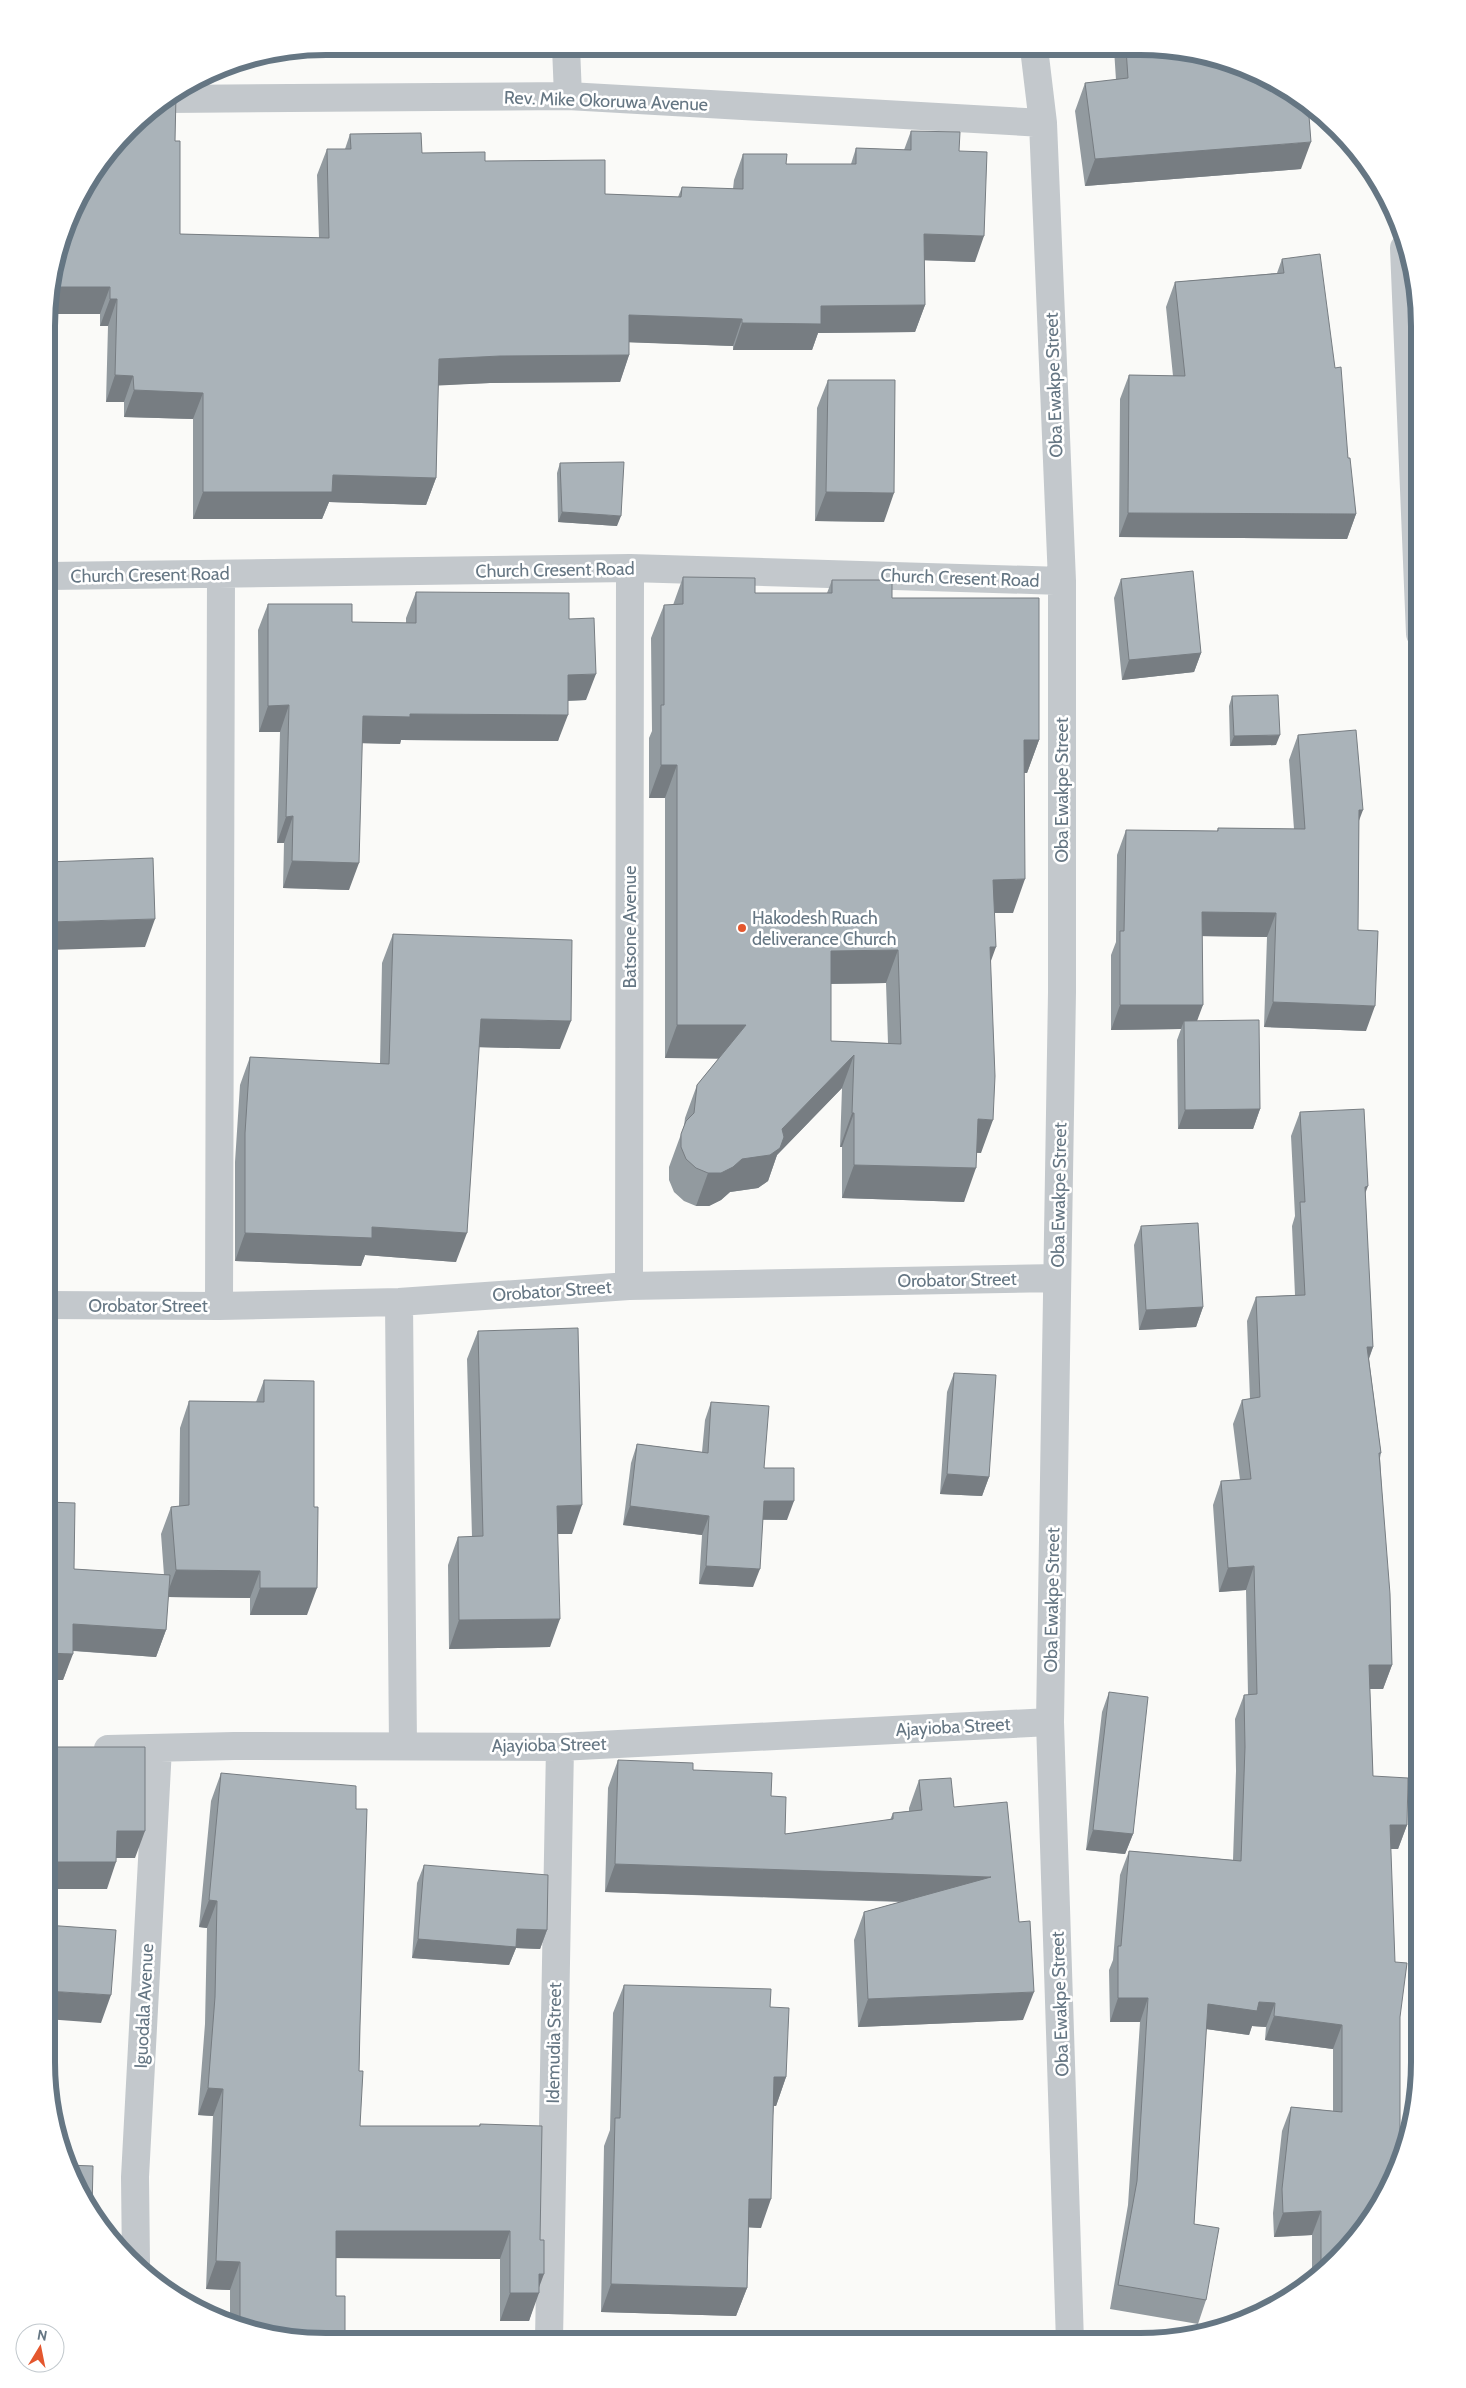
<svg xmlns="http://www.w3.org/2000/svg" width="1466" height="2388" font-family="Cabin,sans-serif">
  <rect width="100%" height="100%" fill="#fafaf8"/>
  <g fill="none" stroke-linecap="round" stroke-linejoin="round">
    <path stroke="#c3c8cc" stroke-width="28" d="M566,47L568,96
      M1034,48L1043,123L1062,581V992L1050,1722L1070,2342
      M168,99L568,96L1043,123
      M1404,248L1420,634
      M48,576L630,568L1062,581
      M629,1286L630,568
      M399,1302L403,1746
      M47,1305L219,1306L399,1302L629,1286L1057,1278
      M219,1306L221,574
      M108,1749L234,1746L560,1747L1050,1722
      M136,2264L135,2177L158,1748
      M549,2340L560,1747"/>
  </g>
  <path fill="#929a9f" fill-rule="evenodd" d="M1114,49H1177L1301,169L1085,186L1075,111L1085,83L1116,80Z
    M141,116L175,141L180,234L319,238L317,175L327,149H345L350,134L422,153L485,161L605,194L678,197L682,187L733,189L734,180L743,154L786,164H851L856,148L904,150L911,131L959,151L975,262L924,260L925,305L915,332L818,333L812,350H733V346L629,342V355L620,382L490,383L438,385L436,478L426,505L329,502L322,519H193V419L124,417V402H106L108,326H100V314H49V290L75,202Z
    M1282,259L1348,458L1356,514L1347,539L1119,537L1120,399L1129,375L1173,376L1166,307L1175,282L1277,273Z
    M828,380L884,522L815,521L817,408Z
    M560,463L617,526L558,522L557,473Z
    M683,577L755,593H827L832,580L892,598L1039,740L1027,773H1024L1013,913H994L990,963L981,1153H977L964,1202L842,1198V1147H840L842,1088L777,1155L768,1181L758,1188L730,1192L721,1200L709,1206H696L684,1201L674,1192L669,1180V1167L684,1126L685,1118L697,1085L719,1058H665V798H649V738L652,731L651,638L664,605H673ZM886,983L888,1043L831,1041V984Z
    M1121,579L1201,653L1194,672L1122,680L1114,598Z
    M416,592L569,619L586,700L568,701L558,741L401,740L400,744L362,743L349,890L283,888L284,843H277L280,732H259L258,630L268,604L352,622L406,623V618Z
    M1232,696L1276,745L1230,746L1229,706Z
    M1298,735L1359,819L1358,930L1366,1031L1264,1027L1267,937L1202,936L1197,1021L1260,1109L1253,1129H1178L1177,1040L1181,1029L1111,1030V955L1116,942L1117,855L1126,830L1217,831L1218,828L1294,829L1289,760Z
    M393,934L560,1049L479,1047L456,1262L365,1255L361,1266L235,1261V1162L240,1085L250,1057L380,1064L382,963Z
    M1300,1112L1365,1195L1373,1347L1369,1359L1381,1453L1380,1458L1392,1665L1383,1689H1370L1373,1776L1407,1825L1398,1849H1391L1362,2232L1312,2282V2235L1274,2237L1273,2213L1282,2131L1291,2107L1333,2111V2049L1265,2040L1266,2027L1252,2026L1249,2035L1206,2029L1194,2224L1206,2300L1198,2324L1110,2309L1128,2205L1140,2022H1110L1109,1970L1113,1960L1120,1875L1129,1851L1233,1860L1236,1771L1235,1719L1244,1695H1248L1246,1590L1219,1592L1213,1505L1221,1481L1240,1480L1233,1424L1242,1400L1250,1399L1247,1321L1256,1297L1295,1295L1292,1226L1295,1216L1291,1136Z
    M1141,1226L1203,1307L1196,1327L1139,1330L1134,1245Z
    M478,1331L572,1534H558L550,1647L449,1649L448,1565L458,1537H472L467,1359Z
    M954,1373L989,1477L982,1496L940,1494L947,1392Z
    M264,1380L307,1615H250V1598L168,1597L166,1630L156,1657L73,1651L63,1680L74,1569L164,1575L161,1534L171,1507L179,1506L180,1428L189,1401L256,1402Z
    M711,1402L764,1468L787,1520H763L753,1587L699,1584L702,1535L623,1525L631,1463L637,1444L702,1452L705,1420Z
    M1109,1692L1133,1834L1125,1854L1086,1850L1102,1712Z
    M618,1760L693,1770L771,1796L785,1834L890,1820L893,1813L909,1811V1808L919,1780L954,1807L1023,2020L858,2027L854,1940L864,1912L900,1902L605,1892L608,1788Z
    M221,1773L360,2026L359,2071L360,2126H479L480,2124L539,2288L529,2321H500V2259L336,2258L290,2339L230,2323V2290L206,2289L213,2116L198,2115L205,2024L207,1928L199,1927L211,1801Z
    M424,1865L547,1930L540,1949L516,1948L509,1965L412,1958L417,1883Z
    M624,1985L770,2007L786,2077L776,2106H774L761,2228L749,2227L747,2288L736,2316L601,2312L604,2146L610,2130L613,2013Z"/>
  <path fill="#777d82" d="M1311,142L1301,169L1085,186L1095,159Z
    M924,234L984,236L975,262L915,260Z
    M50,287H110L100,314H49V290Z
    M110,299H117L108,326H100Z
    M925,305L915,332L818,333L812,350H733L742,323L821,306Z
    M629,315L742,319L733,346L620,342Z
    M629,355L620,382L490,383L429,386L439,359L500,356Z
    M115,375L133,376L124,402H106Z
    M134,390L203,393L193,419L124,417Z
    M333,475L436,478L426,505L329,502L322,519H193L203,492Z
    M826,492L894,493L884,522L815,521Z
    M562,512L621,516L617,526L558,522Z
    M1128,513L1356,514L1347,539L1119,537Z
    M1201,653L1194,672L1122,680L1129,660Z
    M596,674L586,700L559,701L568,675Z
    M289,705L280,732H259L268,706Z
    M410,714L568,715L558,741L401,740L400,744L353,743L363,716Z
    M1280,735L1276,745L1230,746L1234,736Z
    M1024,740H1039L1027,773H1011Z
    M661,765H677L665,798H649Z
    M1359,810H1363L1354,834Z
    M293,816L284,843H277L286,817Z
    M292,861L359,863L349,890L283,888Z
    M1025,879L1013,913H981L993,880Z
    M1202,912L1276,913L1267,937L1193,936Z
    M155,919L145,947L48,950V922Z
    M990,947H996L984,980Z
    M898,950L886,983L819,984L831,951Z
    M1273,1002L1375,1006L1366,1031L1264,1027Z
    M1120,1005H1203L1194,1029L1184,1021L1181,1029L1111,1030Z
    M481,1019L571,1021L560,1049L471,1047Z
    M677,1025H746L734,1059L665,1058Z
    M854,1055L842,1088L777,1155L768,1181L758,1188L730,1192L721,1200L709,1206H696L708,1173L742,1159L782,1129Z
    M1260,1109L1253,1129H1178L1185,1110Z
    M852,1113H854L842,1147H840Z
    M978,1119L993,1120L981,1153L966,1152Z
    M854,1165L976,1168L964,1202L842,1198Z
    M1368,1186L1359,1210L1365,1187Z
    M372,1227L467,1233L456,1262L365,1255L361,1266L235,1261L245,1233Z
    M1203,1307L1196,1327L1139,1330L1146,1310Z
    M1367,1347H1373L1364,1371Z
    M947,1474L989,1477L982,1496L940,1494Z
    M764,1501H794L787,1520L757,1519Z
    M582,1505L572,1534H547L557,1506Z
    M630,1506L709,1516L702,1535L623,1525Z
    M706,1566L760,1569L753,1587L699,1584Z
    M1254,1566L1246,1590L1219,1592L1228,1568Z
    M176,1570L260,1571L250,1598L166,1597Z
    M260,1588H317L307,1615H250Z
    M560,1619L550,1647L449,1649L459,1620Z
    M73,1624L166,1630L156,1657L64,1650Z
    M47,1653L73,1654L63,1680H47Z
    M1369,1665H1392L1383,1689H1360Z
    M1390,1825H1407L1398,1849H1381Z
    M1093,1830L1133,1834L1125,1854L1086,1850Z
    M117,1831H145L135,1858H107Z
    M47,1862H116L107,1889H46Z
    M615,1864L991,1877L981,1904L605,1892Z
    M209,1900L217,1901L207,1928L199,1927Z
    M517,1929L547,1930L540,1949L516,1948L509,1965L412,1958L418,1939Z
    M46,1991L111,1995L101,2023L46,2019Z
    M1034,1992L1023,2020L858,2027L868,1999Z
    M1118,1998H1148L1140,2022H1110Z
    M1259,2002L1275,2003L1266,2027L1252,2026L1249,2035L1199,2028L1208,2004Z
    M1274,2016L1342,2025L1333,2049L1265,2040Z
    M774,2077H786L776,2106L764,2105Z
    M208,2088L223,2089L213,2116L198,2115Z
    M749,2199H771L761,2228L739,2227Z
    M1321,2211L1312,2235L1274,2237L1283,2213Z
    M336,2231H510L500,2259L326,2258Z
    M216,2261L240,2262L230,2290L206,2289Z
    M539,2274H544L537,2293H539L529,2321H500L510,2293Z
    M611,2284L747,2288L736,2316L601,2312Z"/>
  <path fill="#aab3b9" stroke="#777d82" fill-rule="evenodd" d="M1126,49H1177L1247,68L1308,103L1311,142L1095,159L1085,83L1128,78Z
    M176,94L175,141H180V234L329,238L327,149H351L350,134L421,133L422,153L485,152V161L605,160V194L681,197L682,187L743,189V154H787L786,164H856V148L911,150V131L960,132L959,151L987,152L984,236L924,234L925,305L821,306V324L742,323V319L629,315V355L500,356L439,359L436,478L333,475L332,492H203V393L134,390L133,376L115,375L117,299H110V287H50L75,202L108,159H110V157L122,142H128V133L141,116Z
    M1320,254L1335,368L1341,367L1348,458H1350L1356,514L1128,513L1129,375L1185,376L1175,282L1284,273L1282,259Z
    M828,380H895L894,493L826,492Z
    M624,462L621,516L562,512L560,463Z
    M1193,571L1201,653L1129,660L1121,579Z
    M683,577L755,578V593H832V580H892V598H1039V740H1024L1025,879L993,880L996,947H990L995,1076L993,1120L978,1119L976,1168L854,1165V1113H852L854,1055L782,1129L784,1137L780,1148L770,1155L742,1159L733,1167L721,1173H708L696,1168L686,1159L681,1147V1134L686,1121L694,1113L697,1085L746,1025H677V765H661V705H664V605L683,604ZM898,950L901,1044L831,1041V951Z
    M416,592L569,593V619L594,618L596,674L568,675V715L410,714V717L363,716L359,863L292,861L293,816L286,817L289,705L268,706V604H352V622L416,623Z
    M1278,695L1280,735L1234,736L1232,696Z
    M1356,730L1363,810H1359L1358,930L1378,931L1375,1006L1273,1002L1276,913L1202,912L1203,1005H1120V931H1124L1126,830L1218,831V828L1305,829L1298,735Z
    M153,858L155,919L48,922V862Z
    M393,934L572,940L571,1021L481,1019L467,1233L372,1227V1238L245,1233V1133L250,1057L389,1064Z
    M1259,1020L1260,1109L1185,1110L1184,1021Z
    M1364,1109L1368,1186L1365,1187L1373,1347H1367L1381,1453H1379L1390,1594L1392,1665H1369L1373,1776L1408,1778L1407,1825H1390L1395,1962L1407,1963L1400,2017V2150H1405L1362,2232L1321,2274V2211L1283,2213L1282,2189L1291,2107L1342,2112V2025L1274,2016L1275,2003L1259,2002L1257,2011L1208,2004L1194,2224L1219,2228L1206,2300L1118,2285L1137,2181L1148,1998H1118V1946H1121L1129,1851L1241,1861L1245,1747L1244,1695L1257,1694L1254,1566L1228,1568L1221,1481L1251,1479L1242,1400L1260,1397L1256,1297L1305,1295L1300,1202H1305L1300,1112Z
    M1198,1223L1203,1307L1146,1310L1141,1226Z
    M578,1328L582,1505L557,1506L560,1619L459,1620L458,1537L483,1536L478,1331Z
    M954,1373L996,1375L989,1477L947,1474Z
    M264,1380L314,1381V1507H318L317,1588H260V1571L176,1570L171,1507L189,1505V1401L264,1402Z
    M711,1402L769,1406L764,1468H794V1501H764L760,1569L706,1566L709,1516L630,1506L637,1444L708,1453Z
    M47,1502L75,1503L74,1569L170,1575L166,1630L73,1624V1654L47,1653Z
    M1109,1692L1148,1697L1133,1834L1093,1830Z
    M47,1747H145V1831H117L116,1862H47Z
    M618,1760L693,1763V1770L772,1773L771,1796L786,1797L785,1834L893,1819V1813L922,1810L919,1780L951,1778L954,1807L1007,1802L1019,1922L1030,1921L1034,1992L868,1999L864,1912L991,1877L615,1864Z
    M221,1773L356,1786V1809H367L360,2026L359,2071H363L360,2126H480V2124L542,2126L540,2240H544V2274H539V2293H510V2231H336V2296H345V2340L290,2339L240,2326V2262L216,2261L223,2089L208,2088L215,1997L217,1901L209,1900Z
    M424,1865L548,1875L547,1930L517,1929L516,1947L418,1939Z
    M46,1925L116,1930L111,1995L46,1991Z
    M624,1985L771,1989L770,2007L789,2008L786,2077H774L771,2199H749L747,2288L611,2284L615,2118H620Z
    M67,2165L93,2166L92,2211L67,2169Z
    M1234,2316L1253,2317L1247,2321L1234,2323Z"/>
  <circle fill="#e4572e" stroke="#fff" stroke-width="2" cx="742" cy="928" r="5"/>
  <g text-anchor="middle" stroke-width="5" stroke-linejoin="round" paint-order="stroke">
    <g font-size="18" fill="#657683" stroke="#fff">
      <text transform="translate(606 101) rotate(2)" y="6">Rev. Mike Okoruwa Avenue</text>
      <text transform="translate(1054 385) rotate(-92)" y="6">Oba Ewakpe Street</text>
      <text transform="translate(555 570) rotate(-1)" y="6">Church Cresent Road</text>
      <text transform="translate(150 575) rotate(-1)" y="6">Church Cresent Road</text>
      <text transform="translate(960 578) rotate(2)" y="6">Church Cresent Road</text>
      <text transform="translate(1062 790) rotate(-90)" y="6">Oba Ewakpe Street</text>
      <text transform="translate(630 927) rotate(-90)" y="6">Batsone Avenue</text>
      <text transform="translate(1059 1195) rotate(-89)" y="6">Oba Ewakpe Street</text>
      <text transform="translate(957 1280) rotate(-1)" y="6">Orobator Street</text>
      <text transform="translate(552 1291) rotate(-4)" y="6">Orobator Street</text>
      <text x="148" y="1312">Orobator Street</text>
      <text transform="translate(1052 1600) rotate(-89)" y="6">Oba Ewakpe Street</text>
      <text transform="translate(953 1727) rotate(-3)" y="6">Ajayioba Street</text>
      <text transform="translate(549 1745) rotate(-1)" y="6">Ajayioba Street</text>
      <text transform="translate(1060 2004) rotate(-92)" y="6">Oba Ewakpe Street</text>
      <text transform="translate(144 2006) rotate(-87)" y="6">Iguodala Avenue</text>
      <text transform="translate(554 2043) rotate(-89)" y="6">Idemudia Street</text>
    </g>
    <g font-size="18" fill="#657683" stroke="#fff" text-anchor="start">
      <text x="752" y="924">Hakodesh Ruach<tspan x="752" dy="21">deliverance Church</tspan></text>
    </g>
  </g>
  <path d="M0 0H1466V2388H0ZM326 55H1140A271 271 0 0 1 1411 326V2062A271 271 0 0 1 1140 2333H326A271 271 0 0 1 55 2062V326A271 271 0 0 1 326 55Z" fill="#fff" fill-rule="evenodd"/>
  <path fill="none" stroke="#657683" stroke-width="6" d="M326 55H1140A271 271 0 0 1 1411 326V2062A271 271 0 0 1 1140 2333H326A271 271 0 0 1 55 2062V326A271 271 0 0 1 326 55Z"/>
  <g transform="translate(40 2348) rotate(10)"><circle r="24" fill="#ffffff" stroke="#c1c8cd"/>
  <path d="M0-4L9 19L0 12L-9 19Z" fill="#e4572e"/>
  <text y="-8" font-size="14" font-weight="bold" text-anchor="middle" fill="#657683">N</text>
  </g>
</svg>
